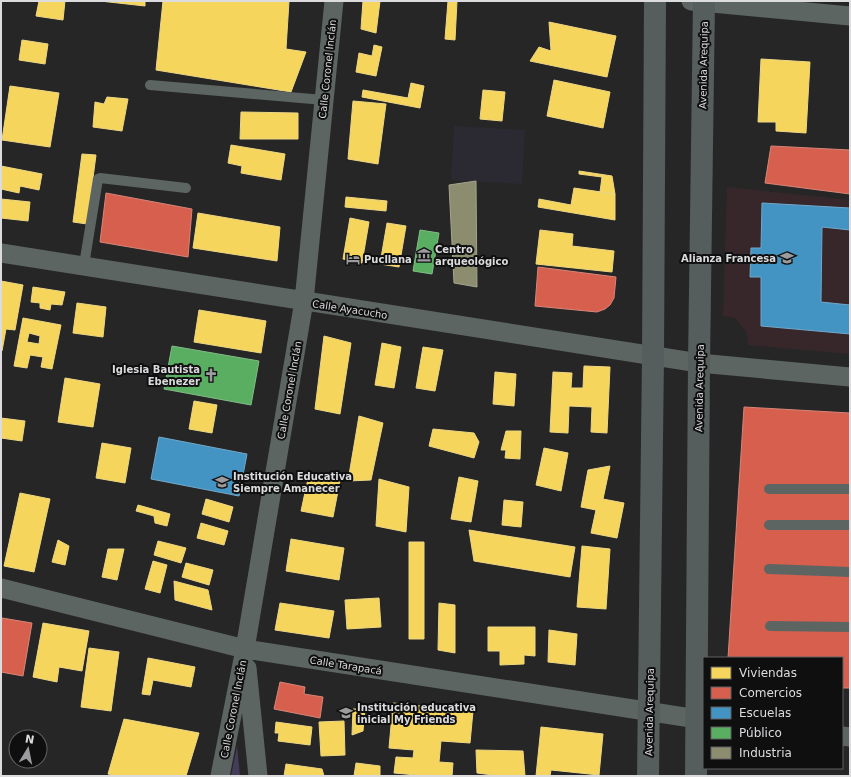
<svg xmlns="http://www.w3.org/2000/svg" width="851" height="777" font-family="'DejaVu Sans',sans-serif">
  <rect width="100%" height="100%" fill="#262627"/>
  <path fill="#2b2a32" d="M454,126L525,130L522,184L451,180Z"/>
  <path fill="#37272b" d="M727,187L850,200V354L748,345L747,333L735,318L723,316Z"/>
  <path fill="#433d5a" d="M237,746L240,776H231Z"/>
  <path fill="#f6d55c" stroke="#eed783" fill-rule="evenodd" d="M39,1H65L63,20L36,16Z
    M100,1H145V6Z
    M163,1H289L286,49L306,52L291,92L156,70Z
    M363,1H380L376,33L361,29Z
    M448,1H457L455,40L445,39Z
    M549,22L616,36L607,77L530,61L539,47L551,51Z
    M22,40L48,44L45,64L19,60Z
    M374,45L382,47L376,76L356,72L359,53L372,56Z
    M761,59L810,62L806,133L776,131V122H758Z
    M554,80L610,92L603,128L547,116Z
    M411,83L424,86L420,108L362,97L363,90L408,98Z
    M10,86L59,93L50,147L2,140Z
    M483,90L505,92L502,121L480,119Z
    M107,97L128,99L122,131L93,127L95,102L104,104Z
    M353,101L386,104L378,164L348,159Z
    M241,112L298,113V139H240Z
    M231,145L285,154L281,180L241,173L242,166L228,163Z
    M82,154L96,155L87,224L73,222Z
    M1,166L42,174L39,190L20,186L19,193L1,189Z
    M579,171L612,176L615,194L600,192L602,177L579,174Z
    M574,188L615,194V220L538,207L539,199L571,205Z
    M346,197L387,201L386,211L345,207Z
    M1,199L30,202L28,221L1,218Z
    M198,213L280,227L277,261L193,248Z
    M350,218L369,222L362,263L343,259Z
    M387,223L406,226L399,267L380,264Z
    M540,230L573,234L572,246L614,251L612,272L536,264Z
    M1,281L23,285L15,330L6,329L2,351H1Z
    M33,287L65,292L62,305L51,304L50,310L40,308V303L31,302Z
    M77,303L106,307L103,337L73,333Z
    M199,310L266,321L261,353L194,342Z
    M23,318L61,325L52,369L41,367L43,357L30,355L27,368L14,366ZM29,333L40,336L39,344L27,342Z
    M324,336L351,343L340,414L315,409Z
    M382,343L401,347L394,388L375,385Z
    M423,347L443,350L435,391L416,388Z
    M584,366L610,367L607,433L591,432L592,407L569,406L568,433L550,432L553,372L572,373L571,388H583Z
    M495,372L516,374L514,406L493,404Z
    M65,378L100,384L93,427L58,422Z
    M194,401L217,405L212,433L189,429Z
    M359,416L383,423L371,480L348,481Z
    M1,418L25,421L22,441L1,438Z
    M433,429L474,433L479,442L474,458L429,446Z
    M506,431H521L520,459L505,458L506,450H501Z
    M102,443L131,448L125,483L96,478Z
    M544,448L568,453L561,491L536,485Z
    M610,466L603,499L624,503L617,538L591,533L596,510L581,507L588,470Z
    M309,474L340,481L333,517L301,511Z
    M459,477L478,481L471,522L451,519Z
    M379,479L409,487L406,532L376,526Z
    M20,493L50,499L34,572L4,566Z
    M206,499L233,507L229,522L202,514Z
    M504,500L523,502L521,527L502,525Z
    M138,505L170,514L167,526L155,523L154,516L136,511Z
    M201,523L228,531L224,545L197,538Z
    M469,530L575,547L570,577L474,561Z
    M291,539L344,548L339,580L286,571Z
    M58,540L69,546L65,565L52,562Z
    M158,541L186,548L181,563L154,555Z
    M409,542H424V639H409Z
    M582,546L610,549L606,609L577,607Z
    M108,549H124L117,580L102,577Z
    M153,561L167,565L160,593L145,589Z
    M186,563L213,570L209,585L182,577Z
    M174,581L208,590L212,610L175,600Z
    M379,598L381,627L347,629L345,600Z
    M280,603L334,611L329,638L275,630Z
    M439,603L455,605V653L438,650Z
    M43,623L89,631L82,671L59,667L57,682L33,677Z
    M488,627H535V656L524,655V664L500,665V651H488Z
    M549,630L577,634L575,665L548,662Z
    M89,648L119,652L111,711L81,707Z
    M148,658L195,667L191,687L153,680L150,695L142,694Z
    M393,703L473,711L470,743L441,741L439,762L453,763L452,776H428L394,773L396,757L413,758L414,750L389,748Z
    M353,709H365L363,731L352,735Z
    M124,719L199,733L186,776H117L108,774Z
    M344,721L345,755L321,756L319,722Z
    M276,722L312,727L310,745L278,741L279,733H275Z
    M541,727L603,734L599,775L551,770L550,776H536Z
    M476,750L523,751L525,776H501L477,773Z
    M356,763L380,766V776H354Z
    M286,764L322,769L324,776H284Z"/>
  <path fill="#d6604d" stroke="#d88578" d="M771,146L850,150V194L765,183Z
    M106,193L192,209L188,257L100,242Z
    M538,267L616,277L614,298L610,305L605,309L597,312L535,306Z
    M744,407L850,413V688H842V658H728Z
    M2,618L32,623L23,676L1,672V625Z
    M280,682L305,687L304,694L323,697L320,718L274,709Z"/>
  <path fill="#4393c3" stroke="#71a9cb" d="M762,203L850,208V230L822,227L821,302L850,305V334L761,326V277H750L751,248H761Z
    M159,437L247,454L239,496L151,479Z"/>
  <path fill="#5aae61" stroke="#81bc86" d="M420,230L439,233L432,274L413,271Z
    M172,346L259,361L251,405L164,389Z"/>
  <path fill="#8c8c6e" stroke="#a4a490" d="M476,181L477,287L454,283L449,185Z"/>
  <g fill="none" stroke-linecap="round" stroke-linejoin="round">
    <path stroke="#5d6563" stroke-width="10" d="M150,85L324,100
      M84,265L98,179L100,178L186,188
      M769,489H850
      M769,525H850
      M769,569L850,572
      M770,626L850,627"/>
    <path stroke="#5d6563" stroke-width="19" d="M691,1L850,16
      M1,253L699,363L850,377
      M1,588L245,649L704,720
      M247,668L258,776
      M842,736L850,737
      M220,776L245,649L304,301L334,1"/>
    <path stroke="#565d5d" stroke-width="22" d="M648,776L653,356L655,1
      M696,776L699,363L704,1"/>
  </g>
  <defs>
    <g id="museum-bare" transform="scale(1.08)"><path d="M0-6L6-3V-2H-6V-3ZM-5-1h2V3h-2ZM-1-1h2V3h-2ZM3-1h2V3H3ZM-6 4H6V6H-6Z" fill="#9c9c9e" stroke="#0f0f10" stroke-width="2.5" paint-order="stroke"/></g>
    <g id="university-bare" transform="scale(1.08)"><path d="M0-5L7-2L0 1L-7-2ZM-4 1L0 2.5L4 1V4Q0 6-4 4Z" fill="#9c9c9e" stroke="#0f0f10" stroke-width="2.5" paint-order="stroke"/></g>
    <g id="hotel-bare" transform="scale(1.08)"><path d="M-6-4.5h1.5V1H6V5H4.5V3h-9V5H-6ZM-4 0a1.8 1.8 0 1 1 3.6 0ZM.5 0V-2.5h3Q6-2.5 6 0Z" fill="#9c9c9e" stroke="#0f0f10" stroke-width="2.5" paint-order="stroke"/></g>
    <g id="church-bare" transform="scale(1.08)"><path d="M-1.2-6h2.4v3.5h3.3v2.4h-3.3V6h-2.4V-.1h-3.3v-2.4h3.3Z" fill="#9c9c9e" stroke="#0f0f10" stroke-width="2.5" paint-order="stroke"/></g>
    <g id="school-bare" transform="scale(1.08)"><path d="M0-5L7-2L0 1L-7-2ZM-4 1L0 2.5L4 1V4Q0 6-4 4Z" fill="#9c9c9e" stroke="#0f0f10" stroke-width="2.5" paint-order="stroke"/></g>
  </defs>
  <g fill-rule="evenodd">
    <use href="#museum-bare" x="424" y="255"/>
    <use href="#university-bare" x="787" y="258"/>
    <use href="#hotel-bare" x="353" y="259"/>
    <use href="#church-bare" x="211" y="375"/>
    <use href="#school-bare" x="222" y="482"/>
    <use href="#school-bare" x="346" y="713"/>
  </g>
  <g text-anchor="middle" stroke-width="4" stroke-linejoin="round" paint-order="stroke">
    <g font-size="10" fill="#dcdcde" stroke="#0f0f10">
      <text transform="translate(703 65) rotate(-89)" y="4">Avenida Arequipa</text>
      <text transform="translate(327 69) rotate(-84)" y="4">Calle Coronel Inclán</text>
      <text transform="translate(350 309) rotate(9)" y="4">Calle Ayacucho</text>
      <text transform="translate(699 388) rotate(-89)" y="4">Avenida Arequipa</text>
      <text transform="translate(289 390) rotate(-80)" y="4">Calle Coronel Inclán</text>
      <text transform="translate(346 665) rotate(9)" y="4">Calle Tarapacá</text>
      <text transform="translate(233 709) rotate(-79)" y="4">Calle Coronel Inclán</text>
      <text transform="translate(649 712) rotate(-89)" y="4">Avenida Arequipa</text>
    </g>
    <g font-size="10" font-weight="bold" fill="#dcdcde" stroke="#0f0f10" text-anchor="start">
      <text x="435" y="253">Centro<tspan x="435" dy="12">arqueológico</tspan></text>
      <text x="776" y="262" text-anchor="end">Alianza Francesa</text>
      <text x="364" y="263">Pucllana</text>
      <text x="200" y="373" text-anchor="end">Iglesia Bautista<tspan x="200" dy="12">Ebenezer</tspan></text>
      <text x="233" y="480">Institución Educativa<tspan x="233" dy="12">Siempre Amanecer</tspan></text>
      <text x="357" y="711">Institución educativa<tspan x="357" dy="12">inicial My Friends</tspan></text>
    </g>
  </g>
  <rect width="851" height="777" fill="none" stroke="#dcdcde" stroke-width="4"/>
  <rect x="703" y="657" width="140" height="112" fill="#0f0f10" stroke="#616162"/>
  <rect x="711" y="667" width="20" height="12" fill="#f6d55c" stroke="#616162"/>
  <text x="739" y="677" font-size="12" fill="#dcdcde">Viviendas</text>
  <rect x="711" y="687" width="20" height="12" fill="#d6604d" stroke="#616162"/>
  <text x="739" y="697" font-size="12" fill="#dcdcde">Comercios</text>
  <rect x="711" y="707" width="20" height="12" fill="#4393c3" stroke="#616162"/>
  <text x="739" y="717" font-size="12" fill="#dcdcde">Escuelas</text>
  <rect x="711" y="727" width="20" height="12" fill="#5aae61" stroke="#616162"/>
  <text x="739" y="737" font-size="12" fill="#dcdcde">Público</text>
  <rect x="711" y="747" width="20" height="12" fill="#8c8c6e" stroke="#616162"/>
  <text x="739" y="757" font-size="12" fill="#dcdcde">Industria</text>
  <g transform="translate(28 749) rotate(10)"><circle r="19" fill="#0f0f10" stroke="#616162"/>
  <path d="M0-3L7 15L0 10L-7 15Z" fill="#9c9c9e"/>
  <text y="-6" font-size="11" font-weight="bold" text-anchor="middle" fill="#dcdcde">N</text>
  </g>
</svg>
